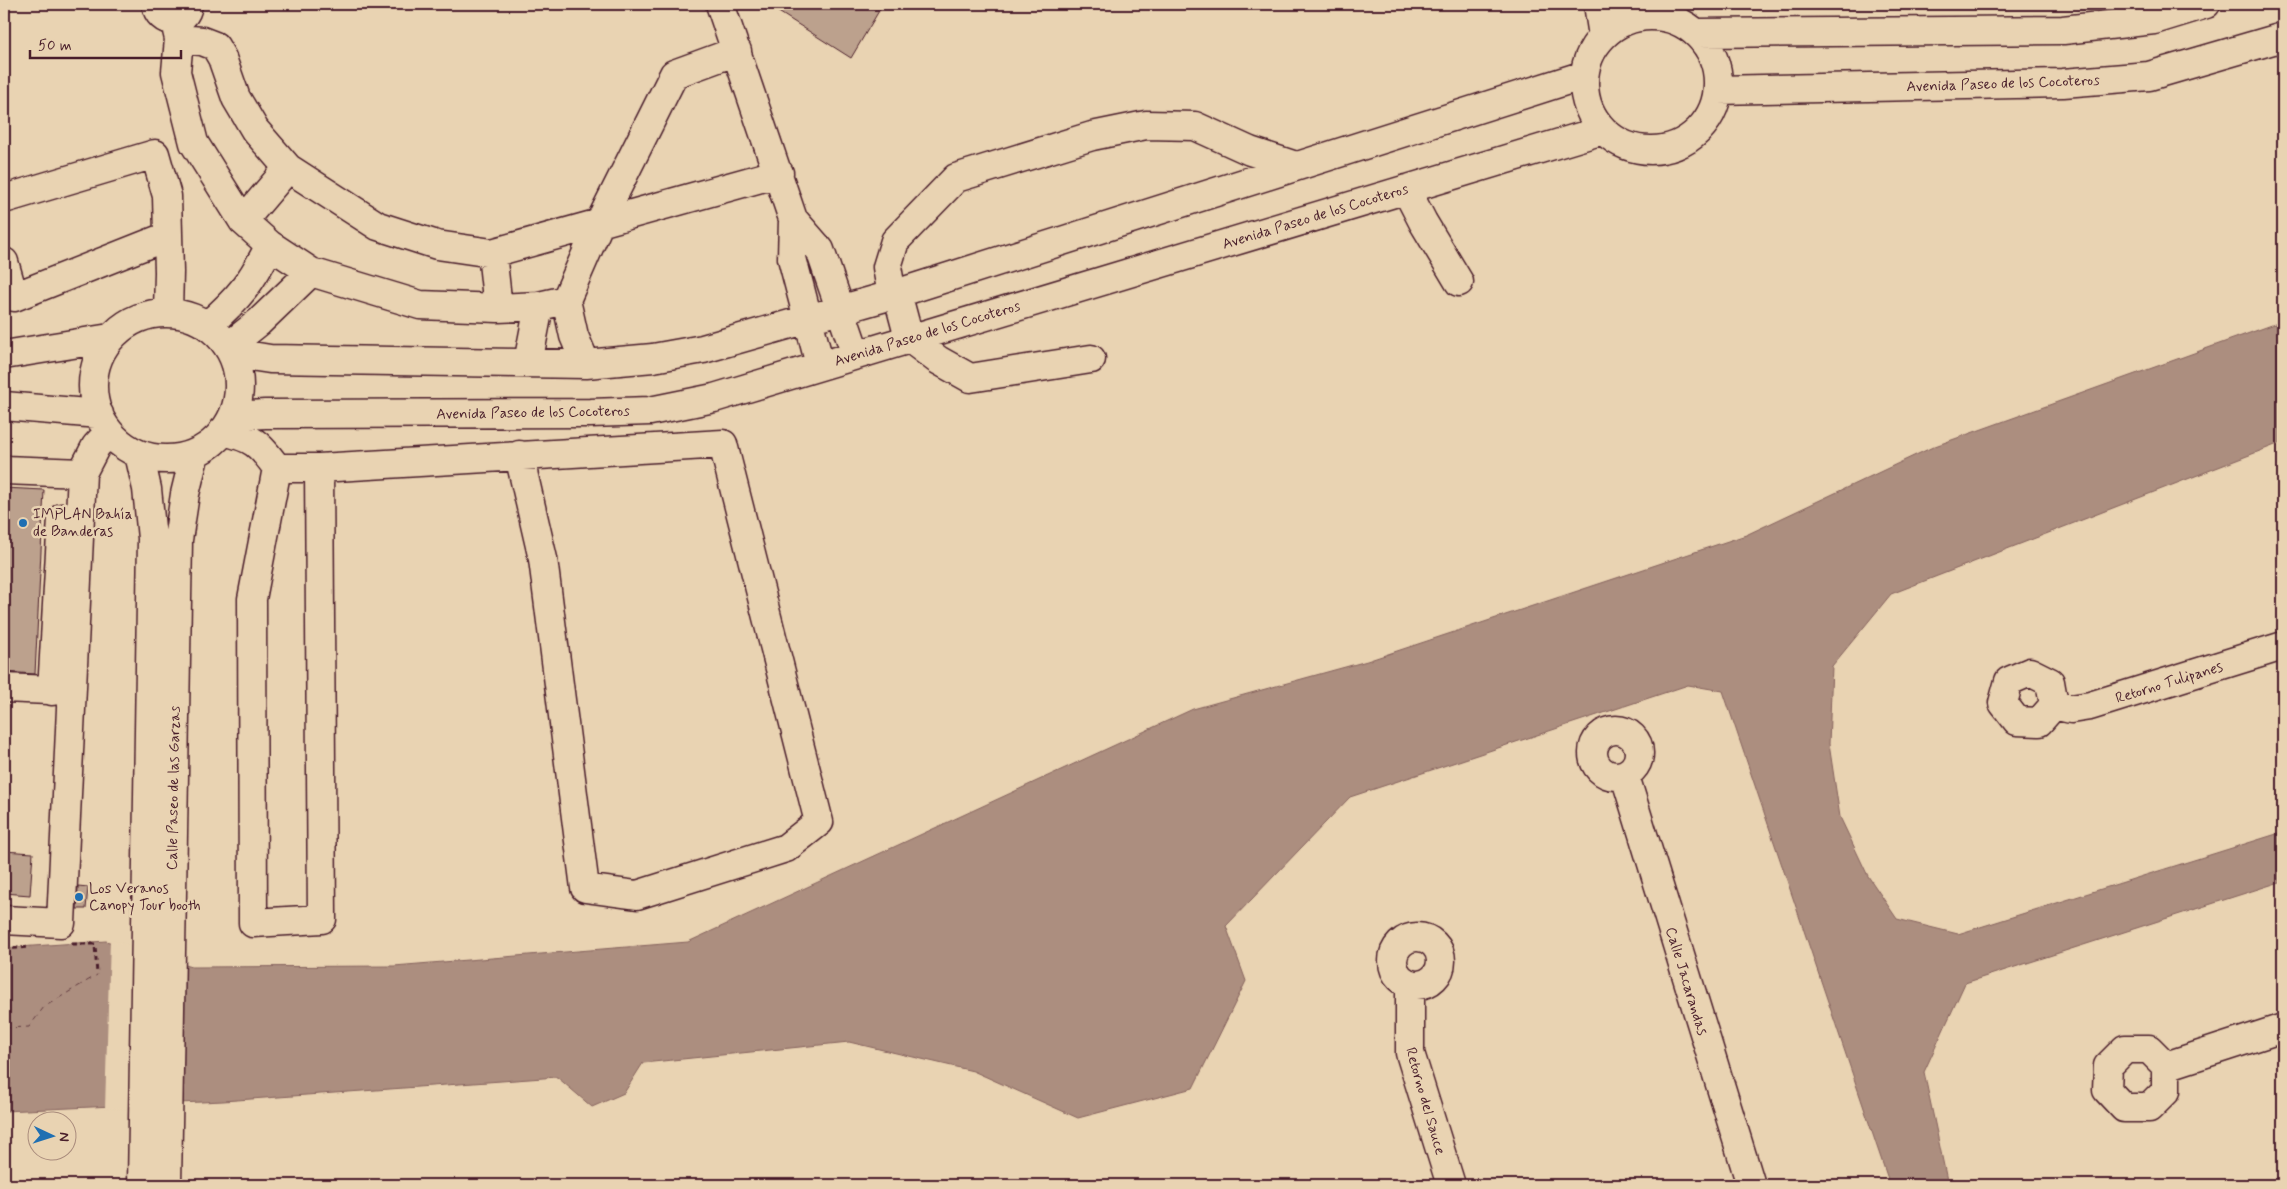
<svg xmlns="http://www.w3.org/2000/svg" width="2287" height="1189" font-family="Mynerve,sans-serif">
  <rect width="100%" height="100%" fill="#e9d3b2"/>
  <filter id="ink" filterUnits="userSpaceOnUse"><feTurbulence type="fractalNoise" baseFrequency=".02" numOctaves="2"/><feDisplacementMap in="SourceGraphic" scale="10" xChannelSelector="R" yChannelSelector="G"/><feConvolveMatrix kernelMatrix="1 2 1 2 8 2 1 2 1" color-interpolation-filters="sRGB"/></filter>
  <g filter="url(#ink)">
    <path fill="#ac8e7f" stroke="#85625d" d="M2283,321V442L1891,594L1832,666L1829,744L1840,817L1868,876L1897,919L1958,934L2283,832V881L1965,983L1924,1072L1948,1185H1890L1723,691L1688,685L1350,797L1226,926L1246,981L1193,1088L1078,1118L973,1071L849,1042L643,1063L624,1093L592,1107L557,1077L223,1101L4,1111V948L106,941L192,967L394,966L688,942L1193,709L1367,661L1746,535L1935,446Z"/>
    <path fill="#e9d3b2" d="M110,940L175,959L170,1106L105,1109Z"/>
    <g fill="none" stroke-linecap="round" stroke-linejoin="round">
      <path stroke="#623b40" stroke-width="1" stroke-dasharray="6 5" stroke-linecap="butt" d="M4,1028L29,1027L44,1007L97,975"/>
    </g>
    <path fill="#bca18d" stroke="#4a1f2b" d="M766,4H883L851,58Z
      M4,488L44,490L35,674L4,672Z
      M4,851L33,853L30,895L4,893Z
      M78,886L88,887L86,909H77Z"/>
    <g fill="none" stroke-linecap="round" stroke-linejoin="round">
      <g stroke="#4a1f2b" stroke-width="31">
        <path id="minor" d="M156,4C159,25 186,26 188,4
          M720,4L793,219L792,258L820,365
          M1598,4L1603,36
          M1584 83a67 67 0 1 1 134 0a67 67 0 1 1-134 0Z
          M175,22L179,39L176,72L194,143L243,221L270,245L311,272L420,305L498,308L539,306L566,300
          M1697,33L2063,30L2154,20L2206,4
          M179,39L202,41L215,46L222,58L236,98L255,130L288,168L378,226L437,245L492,253L779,173
          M1718,90L2063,83L2149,76L2283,37
          M1406,189L1423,222L1459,282
          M4,199L155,154L167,196L169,272L168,312
          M793,219L820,250L856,355
          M243,221L288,168
          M492,253L498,308
          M4,262L14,297L168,236
          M897,293L909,338L938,360L970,378L1091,359
          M892,295L887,267L895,241L956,178L1092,136L1146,125L1195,126L1250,151L1296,166
          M93 386a73 73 0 1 1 146 0a73 73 0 1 1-146 0Z
          M208,325C240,297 251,283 270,245
          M228,347L259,322L311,272
          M232,353L270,359L586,364L653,358L703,349L892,295L1584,75
          M4,355L110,338
          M528,363L539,306
          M586,364L574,336L566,300L600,222L674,74L737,51
          M4,406L99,414
          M233,416L265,414L590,413L650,411L714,398L1603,130
          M223,431C253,438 259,443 277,468H319L723,444L819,822L786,848L637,895L585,888L543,559L519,455
          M139,454L147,489L152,538L142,1185
          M277,468L252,599L253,923L322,919L319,468
          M4,470L82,473L96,446L109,432
          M2030,672L2050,682L2054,705L2039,722L2017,721L2003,703L2009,681Z
          M4,688L71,691
          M52,691L62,518
          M2054,705L2071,709L2090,706L2283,646
          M1593 753a23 23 0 1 1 46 0a23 23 0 1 1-46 0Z
          M1625,776L1751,1185
          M4,920L61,923L82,473
          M1393 961a24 24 0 1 1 48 0a24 24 0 1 1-48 0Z
          M1410,986V1053L1451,1185
          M2125,1049H2149L2166,1066V1091L2149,1108H2124L2107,1090L2108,1066Z
          M2166,1066L2283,1028
          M167,1185L178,540L185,494L195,453"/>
      </g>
      <path stroke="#4a1f2b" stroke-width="3" stroke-dasharray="5 4" stroke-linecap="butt" d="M72,944H95L97,975
        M4,949L31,947"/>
      <use href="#minor" stroke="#e9d3b2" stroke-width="28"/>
    </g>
  </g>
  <g fill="#1f6fb2" stroke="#e9d3b2" stroke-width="2">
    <circle cx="23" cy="523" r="5"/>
    <circle cx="79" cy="897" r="5"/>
  </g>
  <g text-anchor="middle" stroke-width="5" stroke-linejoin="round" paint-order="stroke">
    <g font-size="15" fill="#4a1f2b" stroke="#e9d3b2">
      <text transform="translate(2003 83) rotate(-2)" y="5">Avenida Paseo de los Cocoteros</text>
      <text transform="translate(1315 216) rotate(-17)" y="5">Avenida Paseo de los Cocoteros</text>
      <text transform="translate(927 333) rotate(-17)" y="5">Avenida Paseo de los Cocoteros</text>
      <text transform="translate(533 412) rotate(-1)" y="5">Avenida Paseo de los Cocoteros</text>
      <text transform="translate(2169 682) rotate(-17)" y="5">Retorno Tulipanes</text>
      <text transform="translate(173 788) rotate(-89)" y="5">Calle Paseo de las Garzas</text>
      <text transform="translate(1687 981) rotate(73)" y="5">Calle Jacarandas</text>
      <text transform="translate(1426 1101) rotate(74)" y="5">Retorno del Sauce</text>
    </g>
    <g font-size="15" fill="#4a1f2b" stroke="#e9d3b2" text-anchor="start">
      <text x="33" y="519">IMPLAN Bahía<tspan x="33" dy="17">de Banderas</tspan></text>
      <text x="89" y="893">Los Veranos<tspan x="89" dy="17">Canopy Tour booth</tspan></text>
    </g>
  </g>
  <rect width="2287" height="1189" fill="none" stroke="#e9d3b2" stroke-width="20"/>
  <rect x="10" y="10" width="2267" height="1169" fill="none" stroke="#4a1f2b" stroke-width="2" filter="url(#ink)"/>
  <g transform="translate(52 1136) rotate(94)"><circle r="24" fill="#e9d3b2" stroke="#a98b7c"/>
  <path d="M0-4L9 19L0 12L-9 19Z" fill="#1f6fb2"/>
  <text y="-8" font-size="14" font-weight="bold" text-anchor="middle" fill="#4a1f2b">N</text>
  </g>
  <path d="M30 50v8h151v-8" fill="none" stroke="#4a1f2b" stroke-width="2.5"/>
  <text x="38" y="50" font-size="15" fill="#4a1f2b" stroke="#e9d3b2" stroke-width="4" paint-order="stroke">50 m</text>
</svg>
